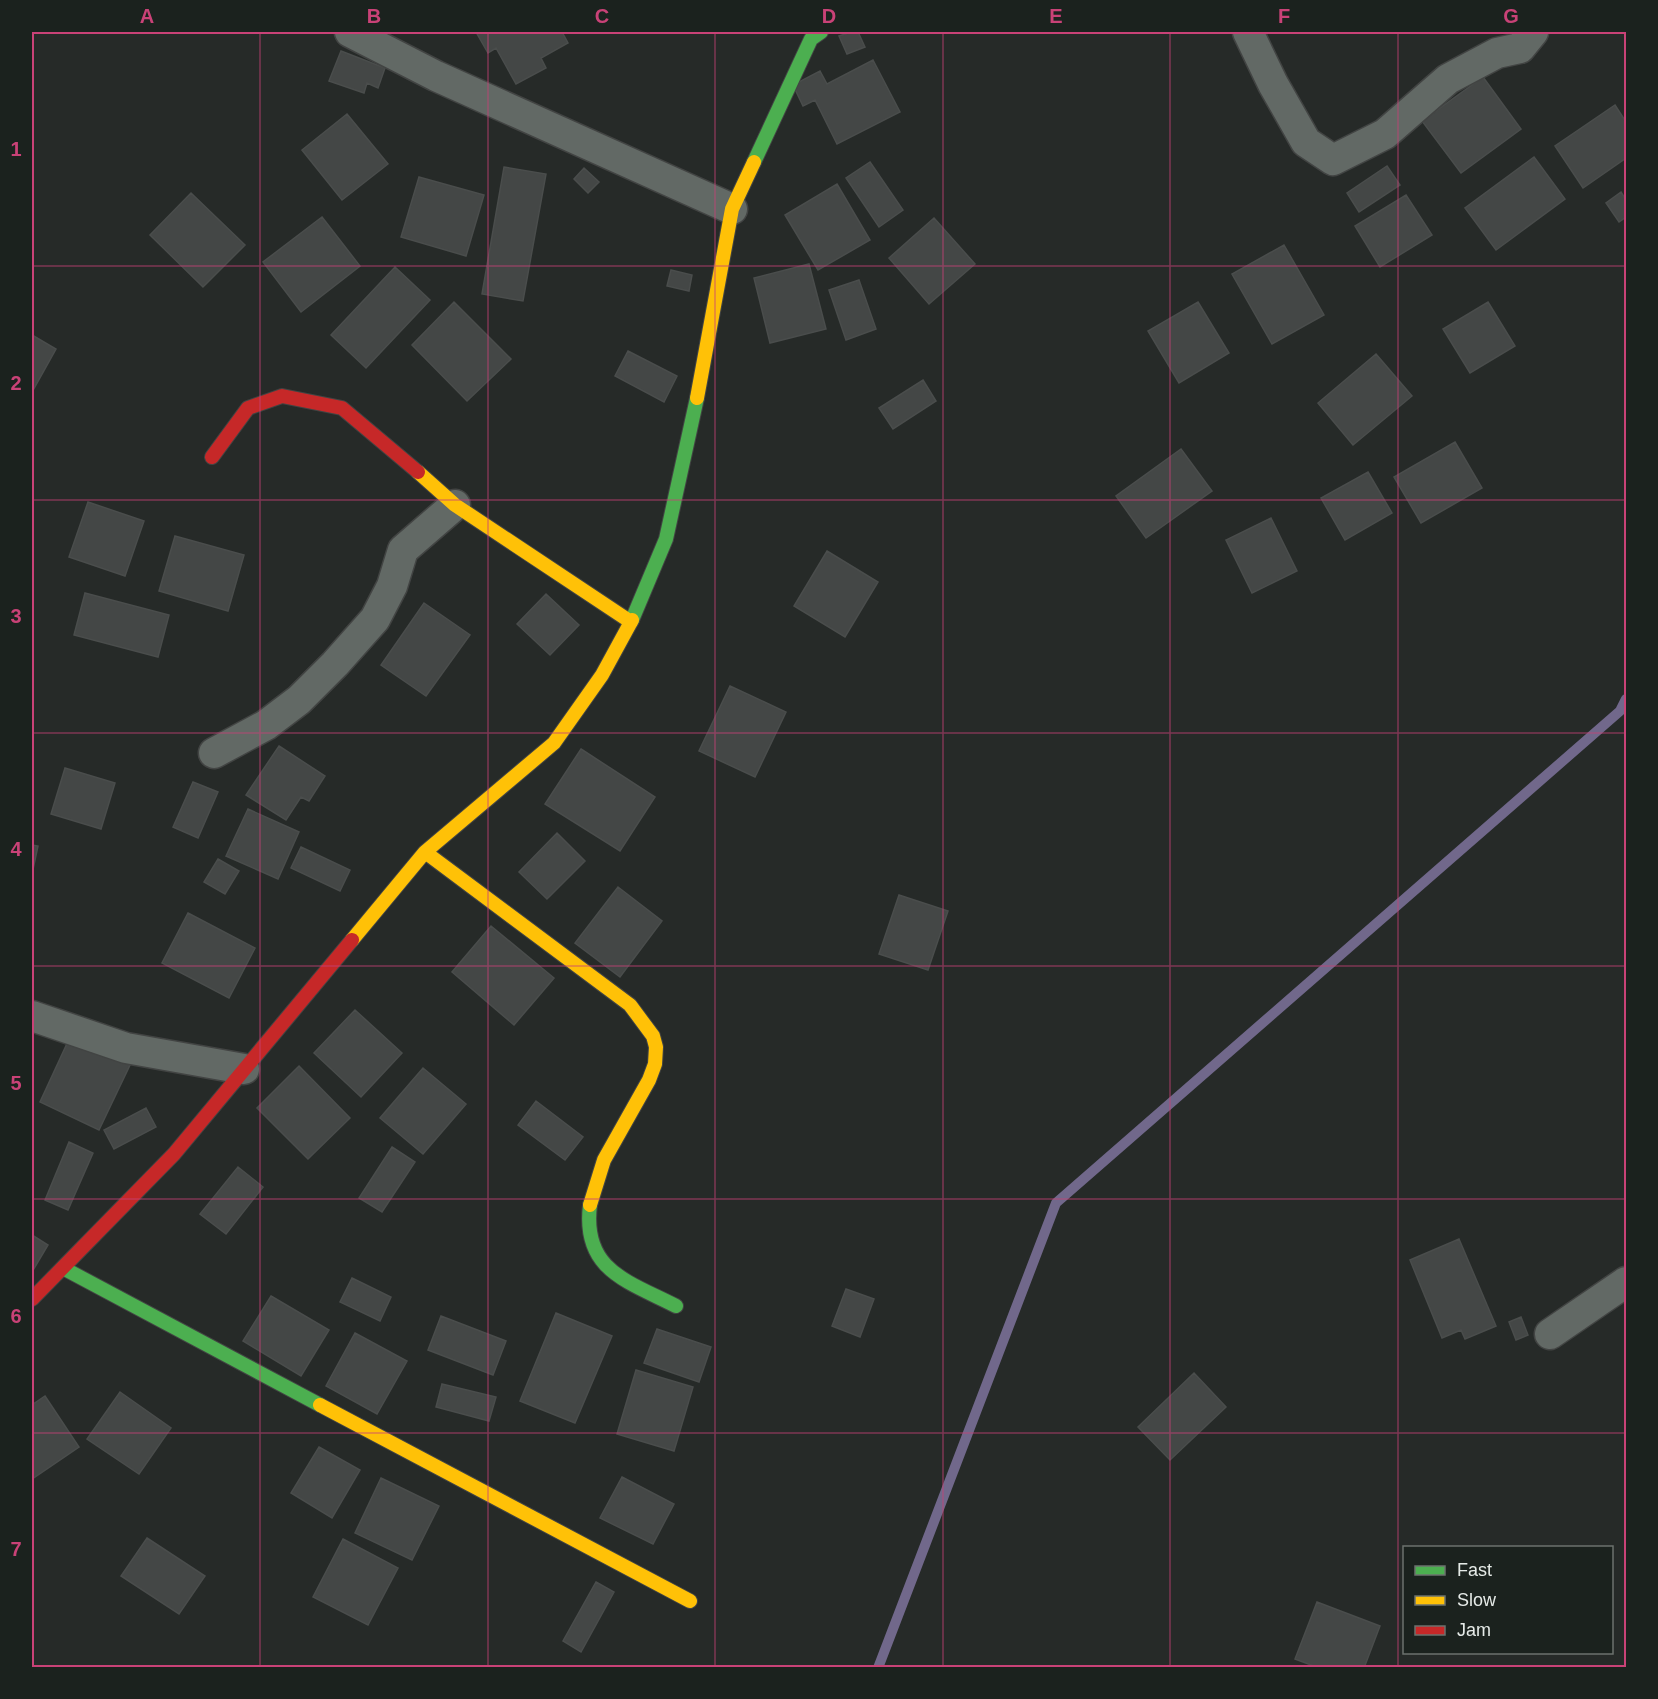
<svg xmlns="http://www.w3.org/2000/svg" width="1658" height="1699" font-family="Arial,sans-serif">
  <rect width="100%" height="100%" fill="#262a28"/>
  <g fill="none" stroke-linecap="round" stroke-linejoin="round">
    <path stroke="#71688b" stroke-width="10" d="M878,1668L1056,1203L1620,711L1626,699"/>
  </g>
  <path fill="#444746" stroke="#4a4d4c" stroke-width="1.5" d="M476,32H562L568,43L541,58L546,68L516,84L496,48L488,53Z
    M851,32H858L865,47L847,54L839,36Z
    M341,51L385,68L378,88L367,83L364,93L329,81Z
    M873,60L900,112L837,144L815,100L803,106L793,85L820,71L827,84Z
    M1483,77L1521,129L1461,173L1422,121Z
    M1615,105L1626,122V158L1583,188L1555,146Z
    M347,114L388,164L342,200L302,150Z
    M1534,157L1565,199L1496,250L1465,208Z
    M870,162L903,210L879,227L846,178Z
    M1387,166L1400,185L1359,212L1347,193Z
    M504,167L546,174L523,301L482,294Z
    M584,168L599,182L588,193L574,179Z
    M419,177L484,195L466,256L401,237Z
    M837,184L870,240L818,270L785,215Z
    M1621,192L1626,200V217L1619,222L1606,203Z
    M191,193L245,245L203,287L150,235Z
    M1406,195L1432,235L1380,267L1355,226Z
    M322,217L360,266L301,312L263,262Z
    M934,218L975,264L929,304L889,258Z
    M1284,245L1324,315L1272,344L1232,274Z
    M809,264L826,329L770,343L754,278Z
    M395,267L430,300L366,368L331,335Z
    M671,270L692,275L689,291L667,286Z
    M859,280L876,329L846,340L829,290Z
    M454,302L511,359L467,401L412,345Z
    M1198,302L1229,353L1179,383L1148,331Z
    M1488,302L1515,346L1470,373L1443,329Z
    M32,335L56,349L32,392Z
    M628,351L677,376L664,402L615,376Z
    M1376,354L1412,396L1353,445L1318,403Z
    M923,380L936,401L893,429L879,408Z
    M1455,442L1482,488L1421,523L1394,477Z
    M1181,449L1212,491L1146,538L1116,496Z
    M1368,472L1392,513L1345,540L1321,498Z
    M88,502L144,521L125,576L69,557Z
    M1271,518L1297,571L1252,593L1226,540Z
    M175,536L244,555L228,611L159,591Z
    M827,551L878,582L845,637L794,606Z
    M85,593L169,615L158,657L74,635Z
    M546,594L579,625L550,655L517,624Z
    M424,603L470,635L426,696L381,665Z
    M730,686L786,712L755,777L699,751Z
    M279,746L325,776L309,801L301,797L286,820L246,795Z
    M581,749L655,797L620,851L545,804Z
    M65,768L115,783L101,829L51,814Z
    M193,782L218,792L198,838L173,827Z
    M248,809L299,832L278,879L226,856Z
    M557,833L585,861L547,899L519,872Z
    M32,845L38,846L32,874Z
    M301,847L350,870L340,891L291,868Z
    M218,859L239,871L225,894L204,882Z
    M618,887L662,921L620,977L575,943Z
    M899,895L948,911L928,970L879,954Z
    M188,913L255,948L229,998L162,963Z
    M491,926L554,978L514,1025L452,972Z
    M355,1010L402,1053L361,1097L314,1053Z
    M70,1037L130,1065L99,1130L40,1102Z
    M299,1066L350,1118L308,1159L257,1108Z
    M423,1068L466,1104L423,1154L380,1118Z
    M536,1101L583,1137L565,1160L518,1125Z
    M146,1108L156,1127L114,1149L104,1130Z
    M69,1142L93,1153L68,1210L45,1200Z
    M392,1147L415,1162L382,1212L359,1198Z
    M238,1167L263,1187L226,1234L200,1214Z
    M32,1235L48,1245L32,1272Z
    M1459,1239L1496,1326L1465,1339L1461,1330L1442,1338L1410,1260Z
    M352,1278L391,1297L380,1321L340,1302Z
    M846,1289L874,1299L860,1337L832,1326Z
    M271,1296L329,1330L301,1376L243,1341Z
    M556,1313L612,1336L575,1423L520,1401Z
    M441,1316L506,1341L493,1375L428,1350Z
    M1521,1317L1528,1335L1516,1340L1509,1322Z
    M657,1329L711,1347L699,1382L644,1363Z
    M355,1333L407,1361L377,1414L326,1386Z
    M636,1370L693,1387L674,1451L617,1434Z
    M1194,1373L1226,1407L1170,1460L1138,1427Z
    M442,1384L496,1397L489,1421L436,1407Z
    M120,1392L171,1428L139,1474L87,1439Z
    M45,1396L79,1447L32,1479V1405Z
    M319,1447L360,1470L332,1518L291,1493Z
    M622,1477L674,1504L653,1544L600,1518Z
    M381,1478L439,1506L412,1560L355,1533Z
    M147,1538L205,1576L179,1614L121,1576Z
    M343,1539L398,1568L368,1625L313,1597Z
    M596,1582L614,1592L581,1652L563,1641Z
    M1317,1602L1380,1626L1364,1668H1319L1295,1659Z"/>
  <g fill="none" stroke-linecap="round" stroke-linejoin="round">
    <g stroke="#424443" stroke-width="33">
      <path id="street" d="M350,32L436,76L732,209
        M1248,32L1273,84L1306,142L1333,160L1385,134L1448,79L1497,53L1520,48L1533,32
        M214,753L266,725L299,700L335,664L375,619L392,586L403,550L455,505
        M32,1016L126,1048L244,1069
        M1550,1334L1626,1282"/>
    </g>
    <g stroke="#424443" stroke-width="16">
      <path id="fast" d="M754,162L811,39L821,32
        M632,620L666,539L697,398
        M590,1205C582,1270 627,1281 676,1306
        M63,1268L320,1405"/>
    </g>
    <g stroke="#424443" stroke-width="16">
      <path id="slow" d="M697,398L732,209L754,162
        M418,472L455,505L631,622
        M425,852L630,1005L653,1036L656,1047L655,1064L649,1080L604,1160L590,1205
        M352,940L425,852L554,743L602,675L632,620
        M320,1405L690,1601"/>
    </g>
    <g stroke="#424443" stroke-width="16">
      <path id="jam" d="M212,457L248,408L282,396L342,408L418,472
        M32,1299L174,1154L352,940"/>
    </g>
    <use href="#street" stroke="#626965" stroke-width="30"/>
    <use href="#fast" stroke="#4caf50" stroke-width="14"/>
    <use href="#slow" stroke="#ffc107" stroke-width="14"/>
    <use href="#jam" stroke="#c62828" stroke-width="14"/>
  </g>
  <path fill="none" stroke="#c94277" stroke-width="1.5" stroke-opacity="0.55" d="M260,32V1668M488,32V1668M715,32V1668M943,32V1668M1170,32V1668M1398,32V1668M32,266H1626M32,500H1626M32,733H1626M32,966H1626M32,1199H1626M32,1433H1626"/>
  <rect width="1658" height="1699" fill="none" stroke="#1b221e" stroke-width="66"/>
  <rect x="1403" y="1546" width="210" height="108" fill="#1b221e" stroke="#6c726e" stroke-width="1.5"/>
  <rect x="1415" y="1566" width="30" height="9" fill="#4caf50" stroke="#6c726e" stroke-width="1.5"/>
  <text x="1457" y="1576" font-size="18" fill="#e5eae7">Fast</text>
  <rect x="1415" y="1596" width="30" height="9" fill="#ffc107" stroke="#6c726e" stroke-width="1.5"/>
  <text x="1457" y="1606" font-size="18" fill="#e5eae7">Slow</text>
  <rect x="1415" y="1626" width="30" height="9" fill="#c62828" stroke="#6c726e" stroke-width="1.5"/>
  <text x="1457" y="1636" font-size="18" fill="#e5eae7">Jam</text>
  <rect x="33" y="33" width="1592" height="1633" fill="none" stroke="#c94277" stroke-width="2"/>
  <g font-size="20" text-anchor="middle" font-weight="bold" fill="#c94277">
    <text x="147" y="23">A</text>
    <text x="374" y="23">B</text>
    <text x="602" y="23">C</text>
    <text x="829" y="23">D</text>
    <text x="1056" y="23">E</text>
    <text x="1284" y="23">F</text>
    <text x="1511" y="23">G</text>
    <text x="16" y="156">1</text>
    <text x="16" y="390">2</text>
    <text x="16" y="623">3</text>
    <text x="16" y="856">4</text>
    <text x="16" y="1090">5</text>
    <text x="16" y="1323">6</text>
    <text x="16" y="1556">7</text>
  </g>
</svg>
